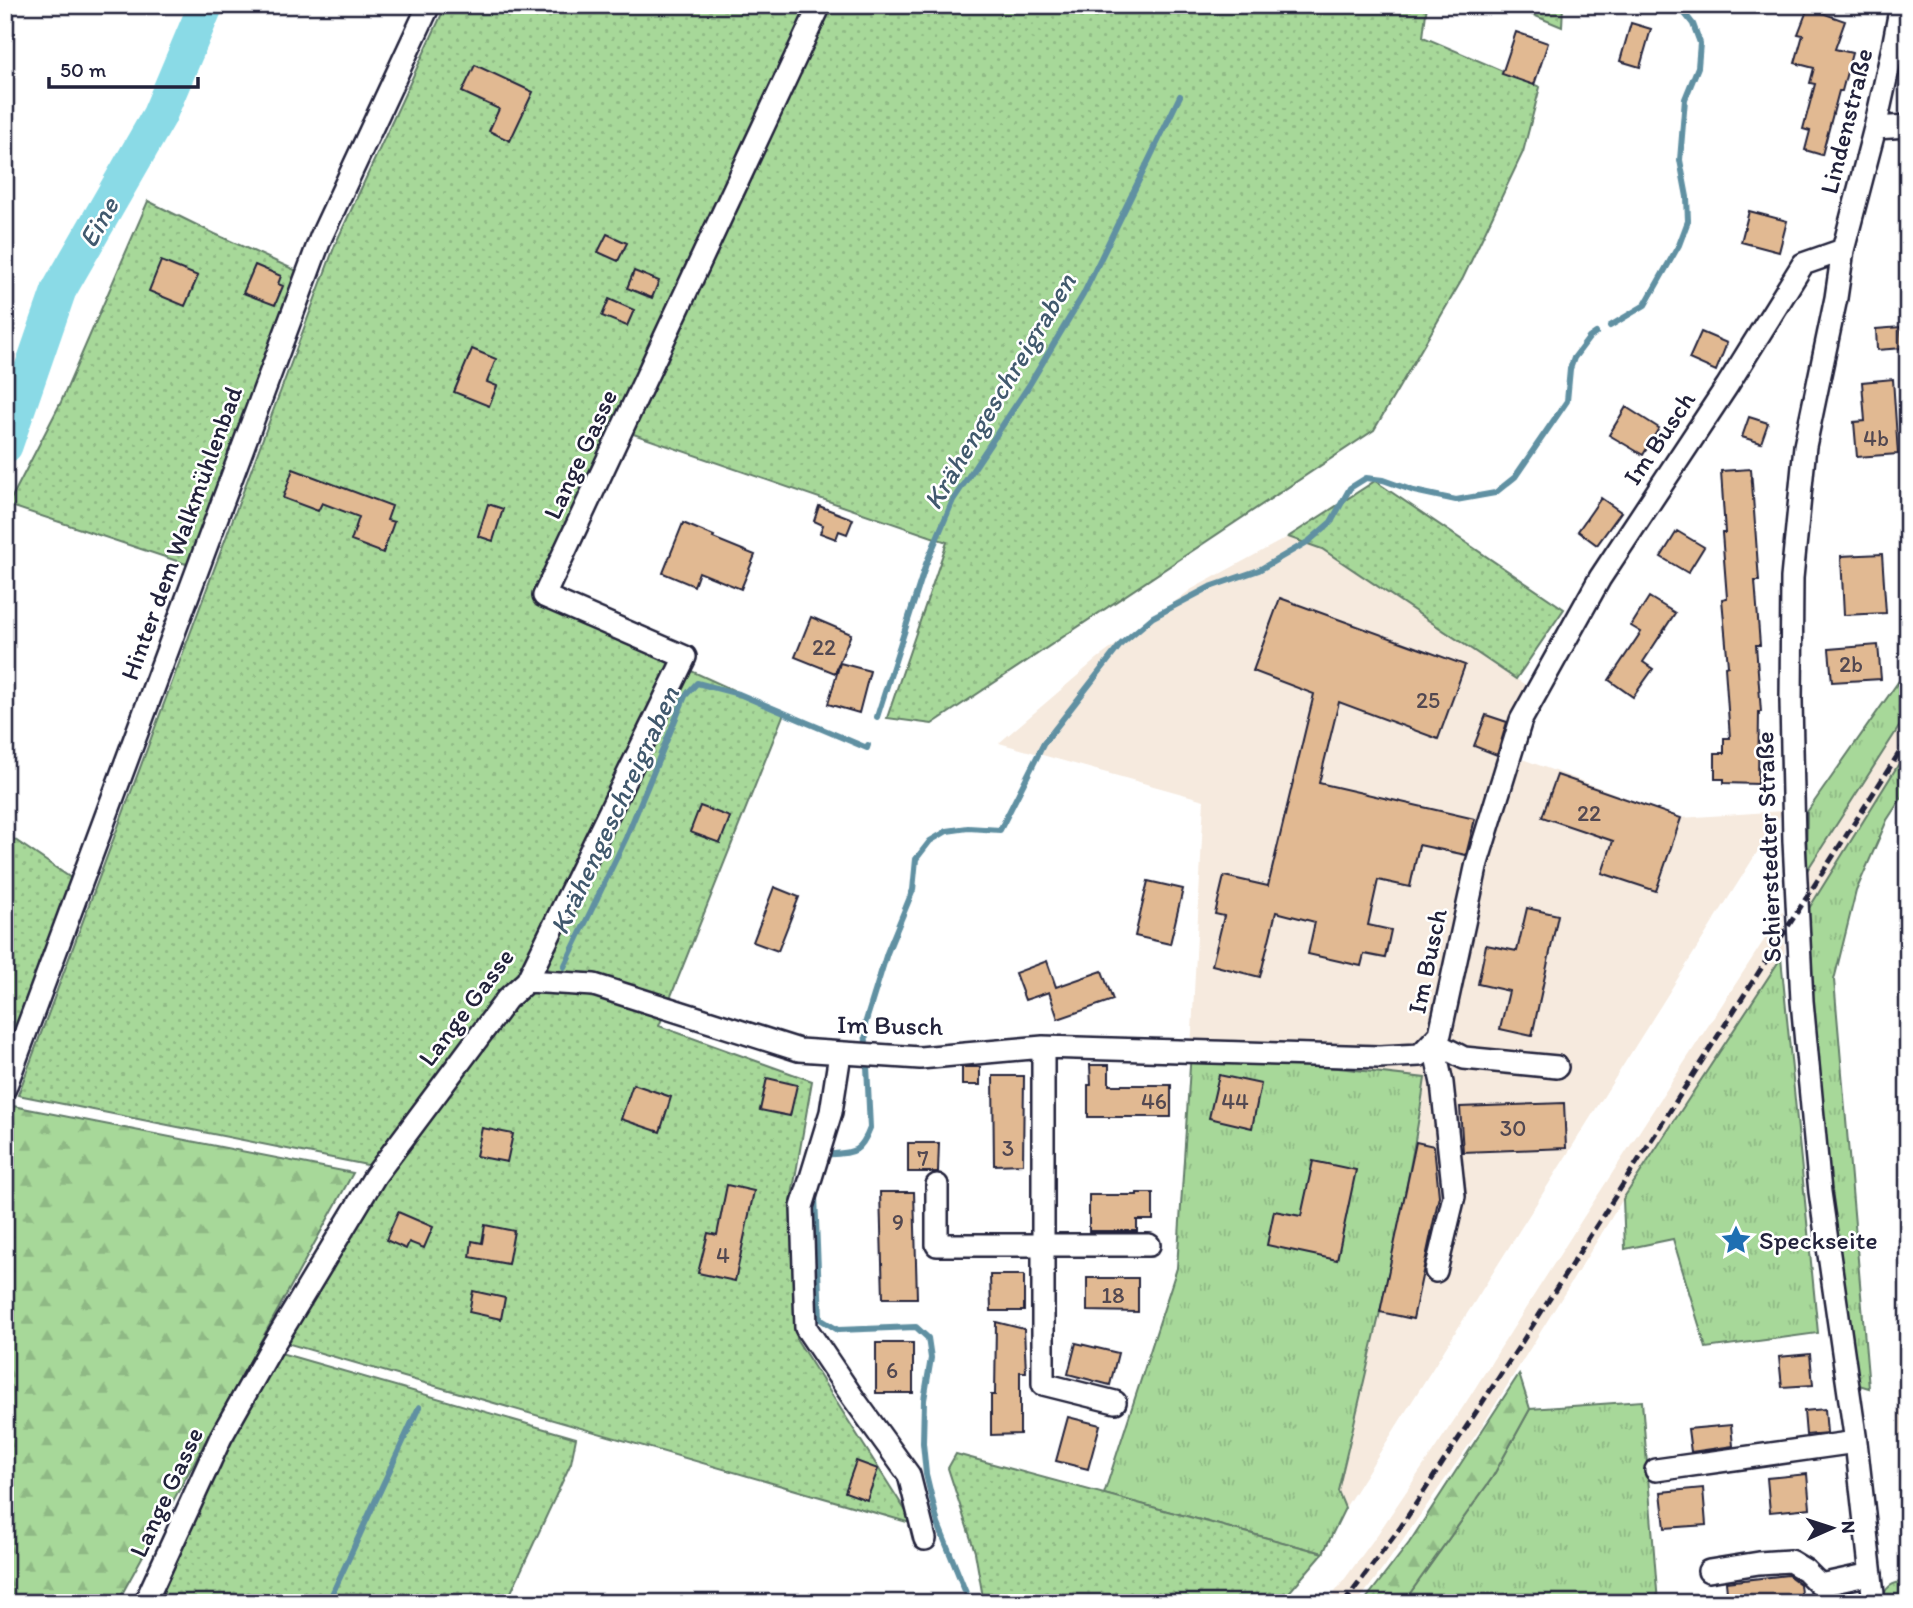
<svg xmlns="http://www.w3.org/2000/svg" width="1913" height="1608" font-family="Itim,sans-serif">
  <defs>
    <pattern id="grass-tufts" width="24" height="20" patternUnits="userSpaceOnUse" patternTransform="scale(1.75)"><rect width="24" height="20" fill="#a7d899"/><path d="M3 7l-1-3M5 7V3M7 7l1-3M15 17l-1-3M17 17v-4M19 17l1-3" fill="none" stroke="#8fb985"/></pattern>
    <pattern id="forest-firs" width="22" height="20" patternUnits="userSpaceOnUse" patternTransform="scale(1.75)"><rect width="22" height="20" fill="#a7d899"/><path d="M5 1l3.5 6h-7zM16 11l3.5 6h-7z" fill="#8fb985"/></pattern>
    <pattern id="park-dots" width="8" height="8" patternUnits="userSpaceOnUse" patternTransform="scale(1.75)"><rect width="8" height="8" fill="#a7d899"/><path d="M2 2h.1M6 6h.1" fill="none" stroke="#8fb985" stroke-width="1.8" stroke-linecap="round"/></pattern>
  </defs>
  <rect width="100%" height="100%" fill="#fff"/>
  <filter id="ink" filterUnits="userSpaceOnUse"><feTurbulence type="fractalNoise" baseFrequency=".0143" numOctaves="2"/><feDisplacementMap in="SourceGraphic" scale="14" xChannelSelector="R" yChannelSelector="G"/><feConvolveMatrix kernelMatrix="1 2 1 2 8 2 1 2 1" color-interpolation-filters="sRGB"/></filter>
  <g filter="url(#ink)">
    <path fill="#f6eade" d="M1288,537L1322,549L1536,692L1508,762L1525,760L1681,818L1783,811L1345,1508L1338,1491L1380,1312L1416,1142L1425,1078L1191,1051L1204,800L999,743L1098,658L1192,589Z
      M1908,713V749L1808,910L1806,872Z
      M1783,911L1785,952L1623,1199L1482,1426L1385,1566L1357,1603H1327L1377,1535L1465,1404L1583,1218Z
      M1908,1382V1535H1905L1897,1383Z"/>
    <path fill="url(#grass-tufts)" stroke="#647d6a" stroke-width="2" d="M1908,668V713L1806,872L1807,812Z
      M1908,749V788L1887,820L1856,891L1834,980L1869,1388L1859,1385L1829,1200L1810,976L1808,910Z
      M1781,958L1818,1333L1706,1348L1673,1239L1625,1249L1623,1199Z
      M1191,1051L1425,1078C1405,1217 1370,1354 1338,1491L1345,1508L1323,1553L1104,1494L1177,1268Z
      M1642,1401L1658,1603H1403L1492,1478L1530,1409Z
      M1908,1581V1603H1883C1883,1586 1893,1582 1908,1581Z"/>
    <path fill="url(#forest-firs)" stroke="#647d6a" stroke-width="2" d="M13,1106L353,1173L117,1603H5V1127Z
      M1519,1374L1530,1409L1492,1478L1403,1603H1363L1409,1543Z"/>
    <path fill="url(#park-dots)" stroke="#647d6a" stroke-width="2" d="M446,5H1427L1423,37L1540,87L1523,152L1463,278L1374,430L932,724L887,718L947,542L616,428L537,601L784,713L659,1026L812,1081L791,1201L797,1340L914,1524L286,1343L387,1169L18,1095L335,245Z
      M1509,5H1563L1562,27Z
      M148,201L215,234L306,275L198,568L8,505L61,402Z
      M1375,481L1564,609L1516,679L1322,549L1288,537Z
      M5,833L81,885L5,1088Z
      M270,1350L576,1438L571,1463L506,1603H145Z
      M956,1454L1323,1553L1280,1603H984L975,1552L948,1468Z"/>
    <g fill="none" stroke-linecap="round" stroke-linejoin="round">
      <path stroke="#6090a2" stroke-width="6" d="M1610,326L1645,305L1679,245L1688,221L1687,197L1680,160L1685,99L1698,67L1700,43L1693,24L1678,5
        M877,717L926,564L953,500L1028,387L1083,295L1180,96
        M564,967L626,838L685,696L697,683L739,694L867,748L868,745
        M822,1155C850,1152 859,1157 870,1128L865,1024L887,953L913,890L916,859L930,841L947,831L968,828L1000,830L1044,743L1121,644L1153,617L1210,587L1259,570L1309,541L1331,522L1350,488L1366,478L1383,480L1414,491L1456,500L1495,493L1515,477L1567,401L1570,369L1574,358L1589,338L1596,333
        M815,1196L820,1319L838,1330L916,1327L928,1338L931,1358L924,1400L923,1443L926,1474L938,1524L970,1603
        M328,1603L419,1407"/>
      <path stroke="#8adae6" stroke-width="35" d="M5,446L59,290L159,116L206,5"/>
    </g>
    <path fill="#e1b992" stroke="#22223b" stroke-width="2" d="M1808,8L1845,21L1835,49L1852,53L1842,91H1839L1822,155L1805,150L1810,131L1803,129L1815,84L1810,83L1814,68L1795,63L1803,35L1798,34Z
      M1631,23L1651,29L1640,67L1620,61Z
      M1516,32L1548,43L1534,85L1502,74Z
      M475,65L533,92L510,141L489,131L499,109L462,92Z
      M1749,211L1787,221L1779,252L1741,242Z
      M607,234L627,243L618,261L598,252Z
      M161,261L198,276L185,306L149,291Z
      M255,265L281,276L278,284L283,286L275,305L243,293Z
      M634,271L659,281L652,298L627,288Z
      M609,299L634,310L627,326L602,316Z
      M1901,327L1903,348L1877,350L1876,329Z
      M1701,332L1727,343L1716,371L1689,359Z
      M472,349L496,359L487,382L497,386L489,406L454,392Z
      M1893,379L1898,454L1857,457L1854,422L1865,421L1862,382Z
      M1626,407L1659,428L1643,455L1609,435Z
      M1749,417L1768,423L1761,443L1742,437Z
      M293,469L392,506L387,520L394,522L383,553L351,541L359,517L322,503L318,511L283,498Z
      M1751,469L1759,581H1755L1760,645H1756L1761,712H1759L1758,784L1724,783V779H1715V753H1724V738H1730L1725,667L1728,666L1722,599L1727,598L1722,533H1725L1721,471Z
      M1601,498L1621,512L1597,545L1578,531Z
      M488,504L503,509L493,541L478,536Z
      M819,506L853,519L847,534L839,531L836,539L820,533L823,525L814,521Z
      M683,523L714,536L713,538L755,555L741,589L699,572L694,586L663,573Z
      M1677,531L1704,547L1688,573L1661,557Z
      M1882,554L1886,613L1844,615L1841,556Z
      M1649,597L1675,613L1643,662L1653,669L1633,697L1609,680L1641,632L1631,626Z
      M1280,598L1465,665L1438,739L1339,702L1319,783L1475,819L1466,855L1419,845L1410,887L1378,880L1368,925L1391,930L1385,958L1364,954L1361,966L1308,954L1315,922L1276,912L1260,977L1212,965L1224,916L1215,914L1224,876L1268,886L1314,694L1253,671Z
      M811,617L851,634L835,673L795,657Z
      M1878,645L1881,679L1832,682L1829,649Z
      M840,663L870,671L859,713L828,704Z
      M1486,715L1507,722L1497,755L1474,746Z
      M1557,775L1681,818L1656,891L1602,873L1613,841L1542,817Z
      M700,806L730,817L720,843L690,832Z
      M1148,881L1183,889L1170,944L1135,936Z
      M774,887L799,897L778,951L753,942Z
      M1527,908L1558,915L1532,1036L1500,1029L1509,991L1478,984L1486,945L1517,951Z
      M1047,961L1056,987L1102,971L1113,1000L1058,1019L1049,992L1025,1000L1015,973Z
      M1090,1065H1109V1085H1171V1117H1088V1085H1091Z
      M962,1067H980V1085H962Z
      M1219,1075L1261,1084L1252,1128L1209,1118Z
      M993,1076H1024L1023,1164L994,1165Z
      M767,1078L797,1085L790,1116L760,1110Z
      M633,1084L671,1097L660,1132L621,1119Z
      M1564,1103L1566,1148L1463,1152L1460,1107Z
      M482,1128L513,1134L507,1162L476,1156Z
      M1416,1142L1434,1146L1439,1196L1413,1319L1380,1312Z
      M908,1143H939L938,1172H908Z
      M1313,1161L1356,1170L1337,1260L1267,1245L1274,1211L1301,1216Z
      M727,1185L754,1191L735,1281L698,1273L708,1233L717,1235Z
      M880,1192H914L917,1298H883Z
      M1137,1193H1153V1220H1137V1231H1089V1195H1137Z
      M398,1212L433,1227L424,1248L409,1242L406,1249L386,1240Z
      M485,1225L514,1231L508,1264L470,1257L472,1241L482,1243Z
      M990,1275H1024V1311H991Z
      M1087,1278H1138V1312L1087,1311Z
      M473,1291L505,1298L501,1319L469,1312Z
      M996,1322L1024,1329L1026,1372H1020V1434L991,1435V1395H995Z
      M876,1343H913V1393H876Z
      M1076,1343L1118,1353L1110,1385L1068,1374Z
      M1810,1354L1813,1385L1782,1387L1779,1357Z
      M1825,1409L1827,1433L1806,1435L1804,1411Z
      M1068,1417L1100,1425L1088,1469L1056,1461Z
      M1731,1425L1733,1446L1691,1452L1688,1429Z
      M856,1461L878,1469L867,1500L845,1492Z
      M1807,1474L1810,1508L1770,1512L1767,1478Z
      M1703,1488L1706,1525L1665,1528L1661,1492Z
      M1788,1575L1800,1584L1802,1603H1728L1726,1582Z"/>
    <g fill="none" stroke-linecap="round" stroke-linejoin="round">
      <g stroke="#22223b" stroke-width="26">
        <path id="minor" d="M1875,128L1908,126
          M527,981L594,985L799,1050L920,1058L1043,1047L1379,1057L1420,1055L1440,1034L1477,863L1521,720L1600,578L1727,386L1803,264L1843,250
          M1433,1042L1442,1083L1454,1196L1436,1271
          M1433,1042L1464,1058L1557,1067
          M1043,1047V1384L1115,1402
          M840,1054L831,1112L802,1207L806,1328L854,1399L909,1475L925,1539
          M5,1088L321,237L429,5
          M937,1185V1245H1149
          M1656,1470L1856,1442
          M1709,1571L1759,1563L1790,1561L1805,1570L1820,1585L1871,1574
          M145,1603L221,1437L270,1350L375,1176L507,999L527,981L685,657L544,596L820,5
          M1874,1603L1856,1442L1820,1192L1802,1001L1794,841L1791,701L1792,578L1805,446L1836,298L1843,250L1875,128L1893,47L1901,5"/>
      </g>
      <use href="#minor" stroke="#fff" stroke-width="21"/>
      <path stroke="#22223b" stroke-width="5" stroke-dasharray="10 5" stroke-linecap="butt" d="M1344,1603L1400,1528L1522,1342L1908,739"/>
    </g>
  </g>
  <defs>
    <g id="sight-bare" transform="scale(2.415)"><path d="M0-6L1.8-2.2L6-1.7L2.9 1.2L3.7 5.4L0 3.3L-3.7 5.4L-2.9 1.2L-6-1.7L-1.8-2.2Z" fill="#1f6fb2" stroke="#fff" stroke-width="2.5" paint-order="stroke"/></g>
  </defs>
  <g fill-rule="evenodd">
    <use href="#sight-bare" x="1736" y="1240"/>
  </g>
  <g text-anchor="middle" stroke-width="5" stroke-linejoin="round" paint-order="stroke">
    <g font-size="23" fill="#524851">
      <text x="1876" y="446">4b</text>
      <text x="824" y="655">22</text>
      <text x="1851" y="672">2b</text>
      <text x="1428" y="708">25</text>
      <text x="1589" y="821">22</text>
      <text x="1154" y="1109">46</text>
      <text x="1235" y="1109">44</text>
      <text x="1513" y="1136">30</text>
      <text x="1008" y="1156">3</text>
      <text x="923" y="1166">7</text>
      <text x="898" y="1230">9</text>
      <text x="723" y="1263">4</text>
      <text x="1113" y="1303">18</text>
      <text x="892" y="1378">6</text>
    </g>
    <g font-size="26" fill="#22223b" stroke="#fff">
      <text transform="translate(1846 121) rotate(-76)" y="9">Lindenstraße</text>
      <text transform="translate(1659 438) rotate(-56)" y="9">Im Busch</text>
      <text transform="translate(580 454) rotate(-65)" y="9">Lange Gasse</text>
      <text transform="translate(181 533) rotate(-70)" y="9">Hinter dem Walkmühlenbad</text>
      <text transform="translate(1768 847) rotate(-92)" y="9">Schierstedter Straße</text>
      <text transform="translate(1427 961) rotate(-78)" y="9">Im Busch</text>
      <text transform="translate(466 1007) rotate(-53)" y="9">Lange Gasse</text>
      <text transform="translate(890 1025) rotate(1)" y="9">Im Busch</text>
      <text transform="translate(166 1492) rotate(-65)" y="9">Lange Gasse</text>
    </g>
    <g font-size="26" fill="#22223b" stroke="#fff" text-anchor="start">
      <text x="1759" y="1249">Speckseite</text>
    </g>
    <g font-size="28" font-style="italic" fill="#41596e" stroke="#fff">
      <text transform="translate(98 222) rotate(-60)" y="10">Eine</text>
      <text transform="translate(999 391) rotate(-59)" y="10">Krähengeschreigraben</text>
      <text transform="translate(614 810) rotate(-65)" y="10">Krähengeschreigraben</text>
    </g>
  </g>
  <rect width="1913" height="1608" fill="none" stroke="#fff" stroke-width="28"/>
  <rect x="14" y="14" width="1885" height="1580" fill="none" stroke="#22223b" stroke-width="2.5" filter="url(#ink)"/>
  <g transform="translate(1832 1528) rotate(87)" stroke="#ffffff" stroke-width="5" paint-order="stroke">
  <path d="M0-5L12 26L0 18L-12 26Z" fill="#22223b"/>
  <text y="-10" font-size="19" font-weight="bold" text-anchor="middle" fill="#22223b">N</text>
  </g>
  <path d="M49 77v10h149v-10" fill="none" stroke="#22223b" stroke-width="3.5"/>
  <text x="60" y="77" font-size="21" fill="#22223b" stroke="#ffffff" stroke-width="5" paint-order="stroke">50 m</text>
</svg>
